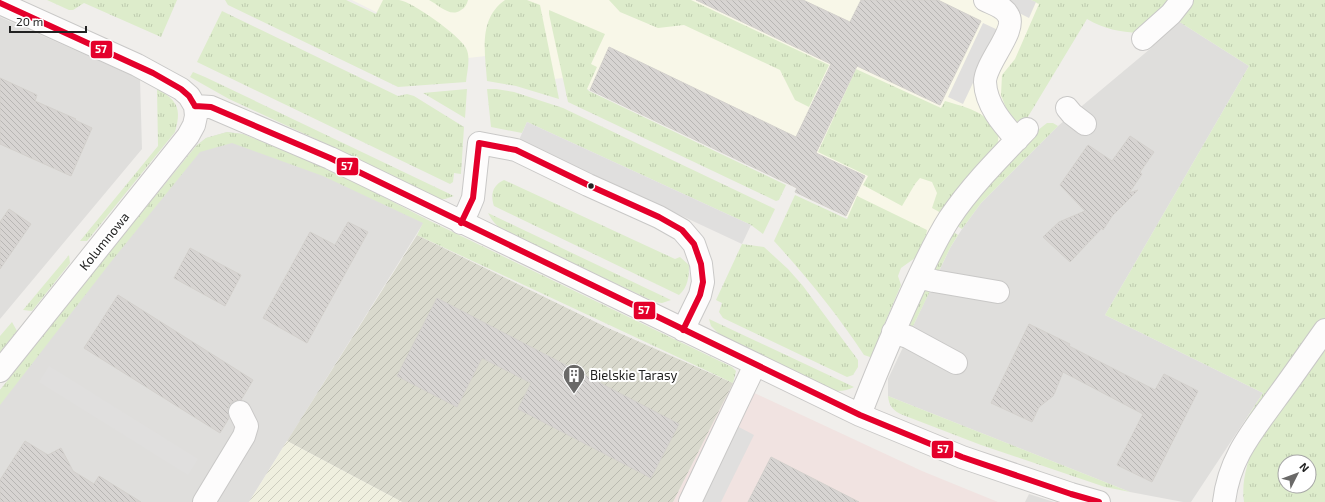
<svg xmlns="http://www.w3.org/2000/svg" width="1325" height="502" font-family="'Exo 2',sans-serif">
  <defs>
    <pattern id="construction-furrows" width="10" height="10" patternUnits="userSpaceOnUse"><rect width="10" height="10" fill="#d9d9cd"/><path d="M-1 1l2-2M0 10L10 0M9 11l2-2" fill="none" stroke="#babab0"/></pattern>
    <pattern id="farmland-furrows" width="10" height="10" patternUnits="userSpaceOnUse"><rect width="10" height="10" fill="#efefdf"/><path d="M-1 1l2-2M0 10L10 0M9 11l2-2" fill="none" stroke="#cdcdbf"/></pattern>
    <pattern id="grass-tufts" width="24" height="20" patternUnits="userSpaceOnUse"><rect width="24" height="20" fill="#ddeccb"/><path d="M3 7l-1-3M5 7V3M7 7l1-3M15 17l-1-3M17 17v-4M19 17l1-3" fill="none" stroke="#bdcaae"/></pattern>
    <pattern id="building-back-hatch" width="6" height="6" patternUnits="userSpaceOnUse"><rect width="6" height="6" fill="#d7d4d2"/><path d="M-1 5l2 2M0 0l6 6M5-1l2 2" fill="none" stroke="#b8b6b4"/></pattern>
  </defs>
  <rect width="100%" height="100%" fill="#f0eeeb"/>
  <path fill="#dfdedc" d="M0,17L140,79L142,149L0,319Z
    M1178,21L1249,66L1105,315L1263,393L1191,502H1183L1130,492L888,396V379L950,248L962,229L981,203L1058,126L1150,49Z
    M227,132L243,134L426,219L249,502H0V390L100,264L196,146L206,138Z
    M1029,494L1054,502H1025Z"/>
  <path fill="#f1e3e1" d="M733,383L922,471L998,502H673Z"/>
  <path fill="#f8f7e8" d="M352,0H1056L1023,125L922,253L795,192L797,188L792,186L590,90L562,78L555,79L486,56L468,58Z"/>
  <path fill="url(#construction-furrows)" d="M417,235L608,328L733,383L673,502H402L287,441Z"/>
  <path fill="url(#farmland-furrows)" d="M287,441L402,502H249Z"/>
  <path fill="url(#grass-tufts)" fill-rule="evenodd" d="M47,0H177L161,37L84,3L73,10H69Z
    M225,0H346L376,14L383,0C388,0 394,0 399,0C413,2 459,35 466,48C471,57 467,72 466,82L398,87L228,5Z
    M429,0H468C467,4 465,8 461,10C450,18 439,5 429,0Z
    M505,0H527L540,5L559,99L516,86L487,81C485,52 478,19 505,0Z
    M609,0H691L829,65L809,107L795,100L780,70L684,25L658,28L620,12Z
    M1031,0H1176L1139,33C1120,32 1104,29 1087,19L1023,125L1009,116L1001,95L1002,75L1015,59L1039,4Z
    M1190,0H1325V502H1244C1241,480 1248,462 1255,441L1245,421L1263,393L1105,315L1249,66L1178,21ZM1285,462H1309V486H1285Z
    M549,10L605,34L591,64L597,67L587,89L589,91L786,185L779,200L776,201L568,102L549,14Z
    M222,11L398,96L407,94L414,96L464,127L461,174L454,173L453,182L450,184L197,62Z
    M856,69L941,108L945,101C969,108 982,111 999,130L997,151L943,214L932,208L937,193L932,182L920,178L915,184L902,206L863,185L868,176L818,152Z
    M193,72L205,77L454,196L445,199H439L348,154L229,99L190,77Z
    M157,88C177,101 182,107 175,132L87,241H80L158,146Z
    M467,89L465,118L423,93Z
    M487,89H496L514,92L563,108L775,209L763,234L751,225L527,122L522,133L491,127Z
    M1047,123H1053L1058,126L981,203L962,229L954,224L1033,134Z
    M227,132L243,134L326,167L426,219L732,367L736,371L733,383L417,235L423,223L323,176L232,143L200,152L110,263L0,405V390L100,264L196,146L206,138Z
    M504,180L675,259L680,257L689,265C689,277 688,287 679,295L494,206C490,194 493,185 504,180Z
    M795,195L847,219L857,196L927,230L926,235L929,239L922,253L901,268L898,276L901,285L884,325L877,354L873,358L864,355C837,314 807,277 774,241Z
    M488,213L671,300L662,303L655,302L504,231C497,226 492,221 488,213Z
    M951,230L958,235L950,248L937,275L930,273Z
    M742,244L764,247L788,269L803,286L858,360V367L853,375L847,377L723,318L719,312L722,303L716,300Z
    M69,255L70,263L32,311L23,310Z
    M932,287L912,328L906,324L923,288Z
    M709,319L854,387C846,391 839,392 830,390L722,337L711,326Z
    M12,322L17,331L0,352V336Z
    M888,396L1130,492L1105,487L981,445L903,415C893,411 889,406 888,396Z"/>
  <path fill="#e0dfde" d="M993,0H1031L1036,2L1029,18Z
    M983,23L998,30L963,104L948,97Z
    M527,122L751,225L742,244L519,140Z
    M49,366L198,459L188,475L39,382Z
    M737,426L754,435L721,502H700Z"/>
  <path fill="url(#building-back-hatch)" stroke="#d3d0cc" d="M696,0H803L850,22L861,0H938L981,21L940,105L857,66L816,153L865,176L846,216L795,192L797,188L590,90L609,47L796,137L831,64Z
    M0,78L37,95L35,101L76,119L75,120L92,128L71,176L0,144Z
    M1130,136L1154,152L1140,172L1142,174L1129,193L1138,190L1112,216L1103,230L1102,228L1070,262L1043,237L1059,222L1085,211L1060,185L1088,145L1112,161Z
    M9,209L31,224L0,269V222Z
    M348,222L368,232L307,343L263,318L310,232L335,245Z
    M190,248L241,275L225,306L174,278Z
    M118,295L253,380L241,400L234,401L229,405L228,412L229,418L220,433L84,348Z
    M437,298L679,424L651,478L518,409L531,383L482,358L457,407L397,376Z
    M1029,324L1070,344L1069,346L1155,390L1164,374L1198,391L1152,482L1117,465L1143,414L1063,372L1055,392L1053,396L1039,407L1032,422L991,403Z
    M25,441L48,455L61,448L73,471L94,484L99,476L141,502H0V480Z
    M771,457L859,502H748Z"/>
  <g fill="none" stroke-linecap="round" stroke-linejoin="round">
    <g stroke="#c9c8c7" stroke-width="24">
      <path id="minor" d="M985,0C993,4 1004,7 1008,15C1018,30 985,63 985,82C986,105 1002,123 1017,140
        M0,3L137,65L181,89L189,96L195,106L196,116L194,125L188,136L0,371
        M1143,39L1171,14L1182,0
        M195,106L211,107L330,158L860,415L962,457L1071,494L1099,502
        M1067,108L1072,114L1085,124
        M461,223L468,210L473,198L479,143L516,150L588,185L659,217L682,230L694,244L701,264L703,282L700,295L683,330
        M919,277L934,281L998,292
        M893,332L908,337L956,363
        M860,415C876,372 894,331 913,289C924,265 935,241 949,219C971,186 1000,157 1027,129
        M204,502L244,436L247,426L240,412
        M690,502L755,365
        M1224,502C1229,459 1251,433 1275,400C1292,377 1308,354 1325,330"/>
    </g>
    <use href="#minor" stroke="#fdfcfc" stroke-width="22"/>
    <g stroke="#fff" stroke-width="9">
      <path id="bus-1" d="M0,3L153,73L181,89L189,96L195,106
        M195,106L211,107L330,158L860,415L962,457L1071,494L1099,502
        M479,143L516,150L588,185L659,217L682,230L694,244L701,264L703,282L700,295L683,330
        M461,223L473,198L479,143"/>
    </g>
    <use href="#bus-1" stroke="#e4002b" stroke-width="6"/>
  </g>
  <defs>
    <g id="building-pin" transform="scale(1.15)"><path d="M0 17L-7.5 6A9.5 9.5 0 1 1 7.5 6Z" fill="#6a6968" stroke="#fff"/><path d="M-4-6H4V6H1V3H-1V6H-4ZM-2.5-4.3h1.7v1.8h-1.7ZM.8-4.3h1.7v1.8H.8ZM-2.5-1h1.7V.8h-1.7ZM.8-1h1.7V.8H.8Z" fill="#fff"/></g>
  </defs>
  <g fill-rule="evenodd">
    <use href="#building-pin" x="574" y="375"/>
  </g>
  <circle fill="#222" stroke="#fff" stroke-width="1.5" cx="591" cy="186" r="3.5"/>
  <g text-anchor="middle" stroke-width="4" stroke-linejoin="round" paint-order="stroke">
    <g font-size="13" fill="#222" stroke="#fff">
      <text transform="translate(104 241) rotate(-51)" y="5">Kolumnowa</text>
    </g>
    <g font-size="13" fill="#222" stroke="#fff" text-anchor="start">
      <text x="590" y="380">Bielskie Tarasy</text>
    </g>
  </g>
  <g stroke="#fff" stroke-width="1.5">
    <rect x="90" y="40" width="23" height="19" rx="4" fill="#e4002b"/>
    <rect x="336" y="157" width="23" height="19" rx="4" fill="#e4002b"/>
    <rect x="633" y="301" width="23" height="19" rx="4" fill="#e4002b"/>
    <rect x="931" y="440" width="23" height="19" rx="4" fill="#e4002b"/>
  </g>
  <g font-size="11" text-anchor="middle" font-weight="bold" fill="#fff">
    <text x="101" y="53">57</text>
    <text x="347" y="170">57</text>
    <text x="644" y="314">57</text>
    <text x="943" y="453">57</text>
  </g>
  <g transform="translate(1297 474) rotate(48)"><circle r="19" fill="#ffffff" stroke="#a7a7a7"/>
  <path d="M0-3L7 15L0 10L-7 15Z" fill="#6a6968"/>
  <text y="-6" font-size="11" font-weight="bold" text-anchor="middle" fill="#222222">N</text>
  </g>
  <path d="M10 26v6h76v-6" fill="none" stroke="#222222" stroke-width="2"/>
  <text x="16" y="26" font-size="12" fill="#222222" stroke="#ffffff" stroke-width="3" paint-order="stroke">20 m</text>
</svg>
